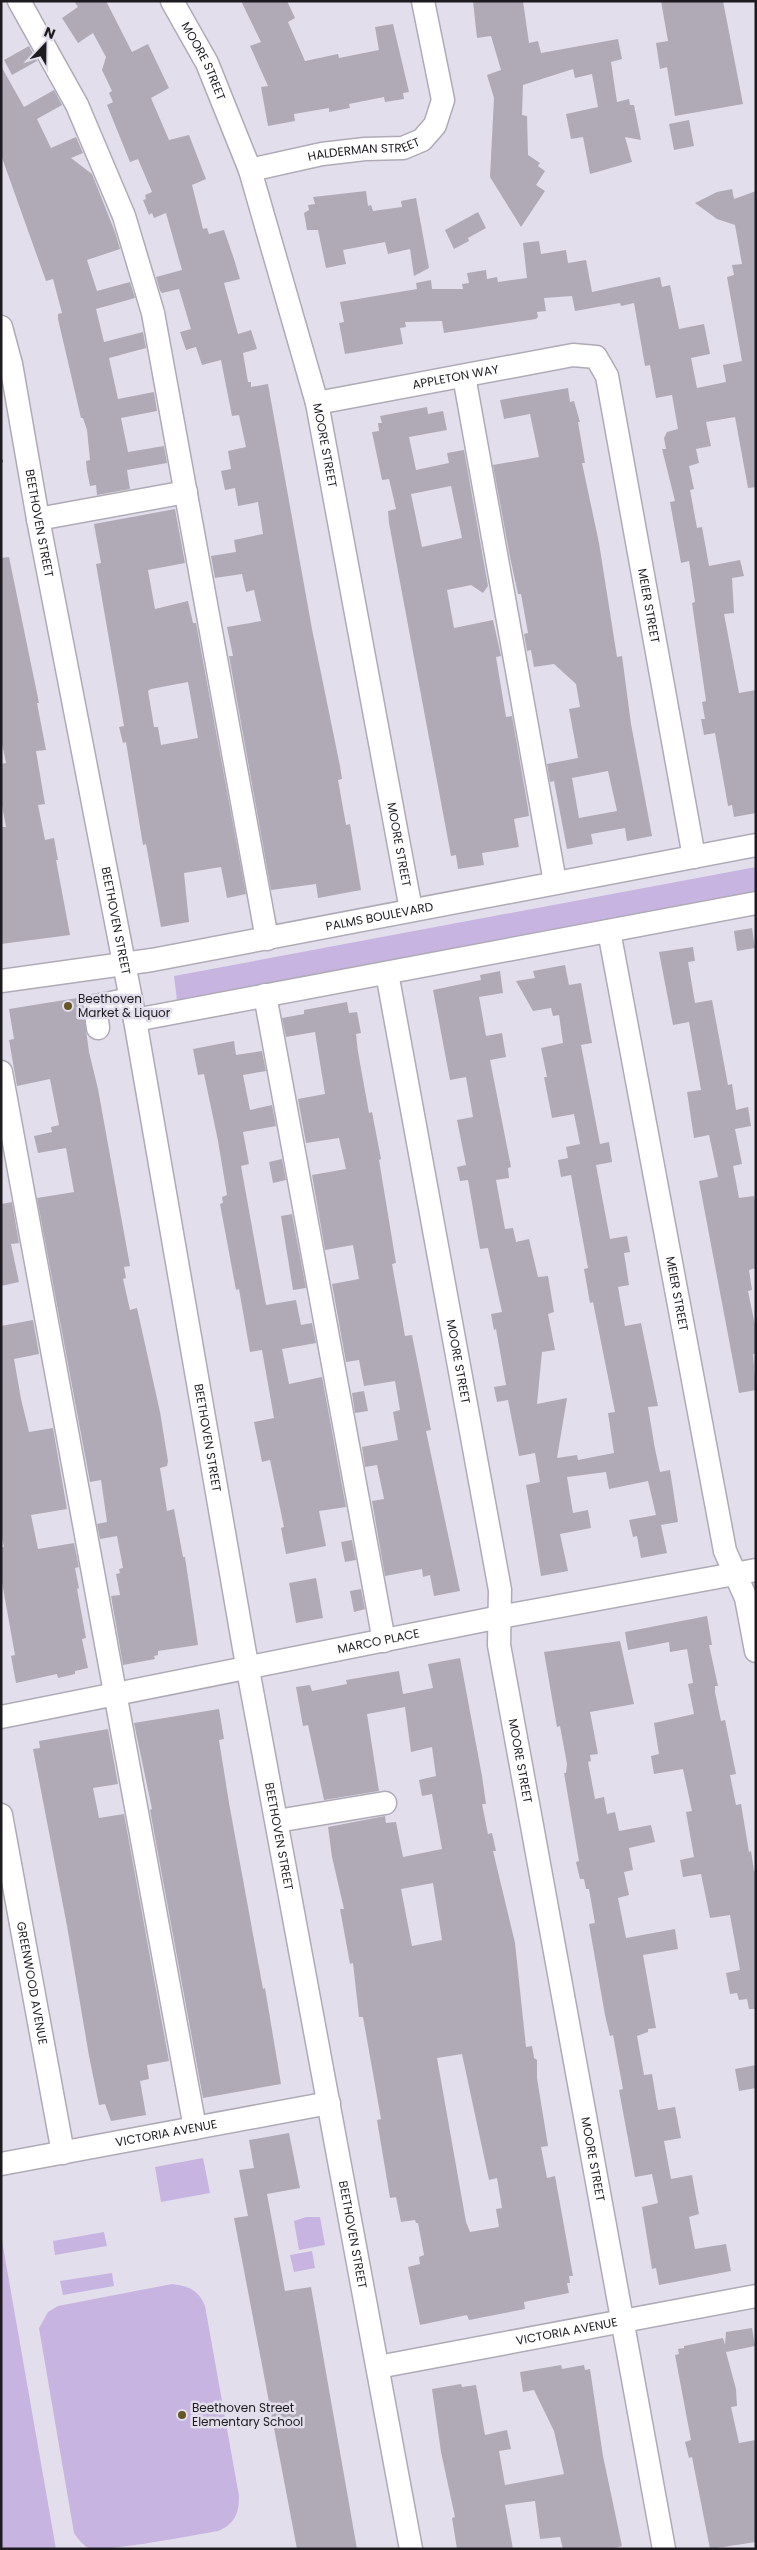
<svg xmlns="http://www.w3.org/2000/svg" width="757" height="2550" font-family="Poppins,sans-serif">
  <rect width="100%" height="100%" fill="#e3deeb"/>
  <path fill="#c7b4e0" d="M756,867V891L177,1000L174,976Z
    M203,2158L210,2193L161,2202L155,2167Z
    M306,2217H320L325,2245L299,2250L294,2221Z
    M104,2232L107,2246L55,2255L53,2241Z
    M1,2235L56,2549H1Z
    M312,2251L315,2268L294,2272L290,2255Z
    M112,2273L114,2286L63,2295L60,2281Z
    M172,2284C188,2286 199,2290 205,2306L239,2496C239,2513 235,2524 218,2531C189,2536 116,2550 91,2549C84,2547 78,2539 74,2533L39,2328L48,2312L58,2306Z"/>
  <path fill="#afaab6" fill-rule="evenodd" d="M74,1H106L132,52L148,44L169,88L151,98L169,140L189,135L206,179L192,185L203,229L207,228L209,234L224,230L234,259L240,279L224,283L238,334L251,330L257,349L243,353L248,382H251V387L268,384L312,629L340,766L342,779L338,780L346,825L350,824L361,890L318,898L316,884L271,890L229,656H233L227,627L261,621L254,590L246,592L242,574L215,578L211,556L236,552L234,540L263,534L258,502L238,506L235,488L225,490L221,471L231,469L228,451L246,447L239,415L232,416L221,360L202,365L196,347L186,350L180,332L191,329L179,289L162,293L160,291L156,277L182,270L166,213L154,218L152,213L149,215L143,200L146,199L145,195L152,192L138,159L130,162L107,105L113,102L109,93L112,91L102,70L106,57L93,33L78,43L62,18L78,7Z
    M241,1H287L295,18L288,22L305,61L338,54L339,58L379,50L375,27L393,24L409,92L403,93L404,99L385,102L384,97L349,104L350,108L329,112V108L294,114L295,121L268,126L261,87L268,86L250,46L261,42Z
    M473,1H523L529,43L538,41L541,53L618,39L622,59L611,62L617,102L629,99L630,105H634L641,140L625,137L632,162L590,174L583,137L571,139L566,114L598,107L592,74L575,78L573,69L523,85L522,115L527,116L528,155L540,163L538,166L545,171L536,185L545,191L521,227L490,177L494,98L487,75L501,70L491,36L477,38Z
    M661,1H723L743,104L675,116L667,67L660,69L656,43L668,41Z
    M29,46L37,61L12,75L4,60Z
    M1,66L24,107L54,90L62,105L37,119L51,148L76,137L83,153L71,158L92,174L115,232L120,249L87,260L97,291L130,282L135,298L96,309L104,342L143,332L146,348L109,358L118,399L154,392L157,411L121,418L128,452L164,446L167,463L127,470L130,489L97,495L96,485L90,486L87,471L86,461L90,460L87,430L83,418H81L58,319V314L62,313L53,279L46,281L1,155Z
    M689,120L694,146L674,150L669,124Z
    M732,189L734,199L756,191V487L748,488L735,417L706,422L711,446L696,449L699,463L689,466L694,489L690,490L697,528L702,527L709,566L740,560L744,576L732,578L734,613L724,614L739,693L756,690V813L734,817L732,805L728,806L715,733L704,735L701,719H705L702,702L706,701L692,603L695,602L689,561L681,563L670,502L675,501L662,449H666L664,438L667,432L678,429L672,395L656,398L650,365L645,366L634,303L621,306L620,303L575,311L572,296L544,298L546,311L537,312L538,317L536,319L444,333L442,321L405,322L406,327L400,328L403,344L345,354L339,323L344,322L340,302L417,289L416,283L431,280L432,289H463L462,284L469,283L467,273L486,270L487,279L497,277L498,282L527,278L523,243L539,241L541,254L566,250L568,263L586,260L592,292L660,277L662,287L670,285L679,329L704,324L710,354L691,358L697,388L726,382L723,365L742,361L727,277L734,275L732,265L742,264L735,225L717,219L695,203L717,192Z
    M366,191L368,206L371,205L373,211L402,207L401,201L416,198L429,268L414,276L410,249L388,254L385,242L343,250L346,264L326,268L318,230H307L304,213L309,210L308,205L315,204L313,197Z
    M478,212L486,228L468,238L469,241L454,249L445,230Z
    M568,388L570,402L574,401L580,422H578L585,463H582L599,543L617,657L622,656L631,724L652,836L627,841L625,828L591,834L593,844L567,849L554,781L550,782L547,764L578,758L569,709L580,707L576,684L554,664L534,667L531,650L527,651L524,634L528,633L521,594H518L510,557L493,465L539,457L530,414L504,419L500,400ZM608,771L617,811L579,818L572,778Z
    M427,407L428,414L443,411L447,430L409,437L416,470L449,463L447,453L464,450L488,586L483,593L471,585L447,590L454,628L493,620L501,656L496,657L506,717L512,716L528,808L529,816L514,819L519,847L482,853L484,865L458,869L456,855L451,856L389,523L388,511L396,509L389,479L382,480L372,432L379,431L378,423H382L380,416ZM451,486L462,538L422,547L411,494Z
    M175,509L185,563L148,570L155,609L188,601L193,623H196L246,894L227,898L221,867L184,873L189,922L161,927L146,844L143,845L126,742L123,743L119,727L124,726L96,564L101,563L94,524ZM188,682L198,738L161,745L158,727H154L148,691L151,689Z
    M9,557L39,703H37L46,750L36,751L45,804L38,805L45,840L54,838L58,860H56L70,935L1,944V827H6L1,800V764L6,763L1,739V558Z
    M752,928L755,948L737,951L734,931Z
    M693,947L695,961L688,962L695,1003L712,1000L728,1085L732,1084L736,1110L748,1107L751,1126L735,1129L742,1164L733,1166L739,1198L754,1196L756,1206V1268L749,1270L752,1290L748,1291L756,1330V1354H753L756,1390L739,1393L699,1181L718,1177L709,1135L694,1138L687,1092L701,1090L689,1022L673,1025L659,952Z
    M565,965L569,985L581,983L592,1043L581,1045L600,1144L609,1142L612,1162L596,1165L610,1239L627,1236L630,1252L624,1253L629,1285L618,1287L625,1326L641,1323L658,1406L648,1407L655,1449L660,1472L670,1470L678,1522L661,1525L667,1553L641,1558L637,1536L633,1537L629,1520L656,1515L648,1481L609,1489L606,1472L567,1477L573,1513L588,1510L591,1528L560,1534L568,1571L541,1576L526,1485L540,1482L535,1453L519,1456L508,1400L497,1402L494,1387L506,1385L496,1329L494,1330L491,1314L502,1312L488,1248L480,1249L468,1180L460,1181L457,1167L466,1165L457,1120L473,1117L466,1077L450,1080L433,990L481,980L480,975L500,971L503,993L479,997L486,1036L502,1033L506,1057L490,1060L511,1167L508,1168L509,1178L496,1180L505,1229L513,1228L516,1242L529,1239L538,1277L548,1276L554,1312L548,1314L555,1350L542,1352L537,1404L567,1398L557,1458L577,1455L578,1460L614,1453L608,1413L615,1412L593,1302L590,1303L584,1269L588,1268L575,1197L571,1175L561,1177L558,1160L568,1158L566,1147L580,1144L574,1114L552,1118L544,1077H547L541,1048L563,1043L559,1015L553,1016L551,1008L533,1011L516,981L535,978L533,971Z
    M77,998L78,1000H82L89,1052L98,1089L130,1266L124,1267L126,1278L123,1279L130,1310L137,1308L160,1412L168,1461L167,1466L160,1468L167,1511L174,1509L183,1557H185L198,1645L158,1651V1655L154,1656L155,1659L123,1665L111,1596L120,1595L116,1574L120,1573L119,1569L123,1568L117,1536L100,1539L97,1524L107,1522L101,1480L90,1482L37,1198L74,1192L66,1148L38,1153L34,1136L52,1132L51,1127L59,1125L50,1079L17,1086L9,1040L14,1039L9,1009Z
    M347,1002L349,1013L357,1012L361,1033L356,1034L358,1052L369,1113L372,1112L381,1159L379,1160L396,1263L392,1264L405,1336L412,1335L431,1430L426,1431L460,1591L434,1596L430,1575L423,1577L422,1569L385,1576L372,1501L384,1499L377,1465L365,1467L362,1447L398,1440L393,1412L400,1410L395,1381L364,1386L359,1360L346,1362L332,1284L359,1279L353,1245L325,1250L312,1175L346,1169L339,1138L306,1143L298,1099L325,1094L315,1032L286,1037L282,1018L304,1014V1010Z
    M234,1041L236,1055L262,1051L266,1071L243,1075L250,1110L272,1105L276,1126L243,1132L249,1164L241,1166L266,1305L296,1300L301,1325L312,1323L316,1343L282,1349L289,1384L322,1377L346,1507L319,1511L326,1546L286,1554L281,1528L284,1527L270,1460L262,1462L254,1422L274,1418L262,1350L250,1352L239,1289L236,1290L220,1204L223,1203L222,1197L227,1195L218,1141L204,1074L198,1075L193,1049Z
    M282,1159L286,1180L273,1183L269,1162Z
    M12,1202L19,1243L11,1244L19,1282L1,1286V1204Z
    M292,1214L306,1288L293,1290L281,1216Z
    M33,1320L39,1354L14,1359L21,1399L29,1432L53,1428L67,1509L31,1515L38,1549L74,1543L79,1567L75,1568L79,1588L77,1589L86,1638L82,1639L88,1668L75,1671V1674L58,1678L57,1674L16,1683L11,1656L15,1655L1,1577V1547H4L1,1533V1326Z
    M364,1391L368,1411L355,1413L352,1393Z
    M352,1540L356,1560L345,1562L341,1542Z
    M316,1578L323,1618L296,1623L289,1583Z
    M361,1589L365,1609L354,1612L350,1591Z
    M707,1616L712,1645H709L718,1686H715V1692L721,1721L725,1720L736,1774L730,1775L736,1805L741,1804L749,1852L751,1851L754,1871H756V2009H749L747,1999L739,2000L737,1993L730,1994L726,1973L740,1970L730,1915L710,1918L701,1874L683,1877L680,1860L694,1857L686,1812L692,1811L683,1769L654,1774L651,1756L659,1754L654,1723L694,1714L688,1684L693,1683L687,1649L670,1652L669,1642L628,1650L625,1632Z
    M620,1641L634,1704L590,1712L598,1754L590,1755L591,1761L588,1762L595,1799L604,1797L607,1814L615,1812L619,1831L651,1825L655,1842L629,1848L633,1870L624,1872L629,1895L618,1898L626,1938L675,1929L678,1949L643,1955L656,2028L648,2029V2032L637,2036L644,2075L652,2074L658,2110L675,2107L681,2138L664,2141L671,2179L692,2175L699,2214L689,2217L695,2249L726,2244L731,2271L659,2285L656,2268L652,2269L642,2207L658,2203L652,2174L635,2177L619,2090L623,2089L613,2035L610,2036L605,2015L589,1924L595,1923L589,1889H586L584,1879H580L576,1862L579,1861L564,1773H566L567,1764L560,1726L557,1727L544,1652Z
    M460,1658L482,1776L486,1804H482L488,1834L492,1833L496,1851H493L515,1943L526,2047L532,2046L534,2058L537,2060V2078L548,2146L541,2147L547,2178L555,2176L573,2276H569L570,2283H567L569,2293L524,2302L525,2309L469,2320L467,2315L420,2325L408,2267L420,2264L419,2257L424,2255L418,2223H416L415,2220L401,2222L396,2197L390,2198L377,2120L381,2119L363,2017H359L353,1963L350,1964L340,1909H344L332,1857L328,1827L385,1816L386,1823L396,1822L403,1857L442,1849L432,1794L422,1796L419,1780L436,1776L432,1747L411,1752L405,1707L367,1714L379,1791L324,1800L308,1725L303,1726L296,1687L310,1685L312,1691L347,1684L346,1680L399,1671L403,1694L433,1688L428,1664ZM433,1883L442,1940L412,1946L401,1889ZM462,2054L489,2180L497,2178L502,2208L496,2209L499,2227L470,2232L466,2222L437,2058Z
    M219,1709L224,1739L219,1740L229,1803L263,1989L265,1988L281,2084L203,2098L150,1810L152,1809L134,1723Z
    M108,1729L118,1784L93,1788L99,1818L124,1814L169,2061L147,2065L149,2079L140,2081L146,2115L111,2121L105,2104L99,2105L89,2056L67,1926L33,1749L40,1748L39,1741Z
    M756,2065V2088L739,2091L735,2069Z
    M289,2133L300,2188L267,2194L285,2291L311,2287L357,2549H297L234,2218L248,2216L239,2170L254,2168L249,2140Z
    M752,2328L755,2346L726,2352L736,2389L737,2406L731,2407L739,2443L756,2440V2542L710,2549L692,2457L689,2458L685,2442L691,2440L675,2355L679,2354L678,2349L684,2348V2346L723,2338L725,2345L726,2332Z
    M561,2365L562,2369L584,2365L585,2370L590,2369L603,2456L622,2546L611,2549H563L560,2537L540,2539L535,2501L505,2505L513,2549H457L452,2518L455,2517L441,2452L432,2389L461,2384L462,2387L476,2385L485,2435L507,2430L511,2449L499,2451L505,2485L564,2474L554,2431L534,2390L523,2392L520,2372Z"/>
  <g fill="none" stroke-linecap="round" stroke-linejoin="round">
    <g stroke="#b0aab7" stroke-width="25">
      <g id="minor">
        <path d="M19,1L77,105L124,216L153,313L267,939"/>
        <path id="s1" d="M172,1L207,63L250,170L317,403L411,910"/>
        <path id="s2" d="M250,170L322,154L365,149L403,148L422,140L435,125L443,100L423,1"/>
        <path id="s3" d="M1,327L11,364L38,519L135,1020L244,1648L411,2549"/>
        <path d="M464,376L555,882"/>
        <path id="s4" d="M317,403L573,355L596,357L607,376L694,857"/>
        <path d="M38,519L186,492"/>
        <path id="s5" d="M609,931L725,1551L746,1598L756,1651"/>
        <path id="s6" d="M387,973L500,1590L499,1645L664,2549"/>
        <path id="s7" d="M1,981L152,960L756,845"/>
        <path d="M265,995L384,1641"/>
        <path d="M135,1020L756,903"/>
        <path d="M98,1028L95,1006L131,999"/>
        <path d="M1,1072L195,2128"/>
        <path id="s8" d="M1,1717L500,1617L756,1570"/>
        <path id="s9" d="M1,1815L63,2153"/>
        <path d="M277,1821L385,1803"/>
        <path id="s10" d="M1,2164L329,2103"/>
        <path id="s11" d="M378,2367L756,2296"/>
      </g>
    </g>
    <path stroke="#86838c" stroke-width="3" stroke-dasharray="2.5 4" stroke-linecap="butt" d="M1,461H3"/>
    <use href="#minor" stroke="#fff" stroke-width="22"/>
  </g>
  <g fill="#655825" stroke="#e3deeb" stroke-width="2">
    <circle cx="68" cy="1006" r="5"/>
    <circle cx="182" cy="2415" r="5"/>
  </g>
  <g text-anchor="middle" stroke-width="5" stroke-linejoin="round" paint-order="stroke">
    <g font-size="12" fill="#1d1b20" stroke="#e3deeb">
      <text dy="4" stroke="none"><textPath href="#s1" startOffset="68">MOORE STREET</textPath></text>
      <text dy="4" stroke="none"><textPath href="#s2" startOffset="116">HALDERMAN STREET</textPath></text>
      <text dy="4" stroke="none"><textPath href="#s4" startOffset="141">APPLETON WAY</textPath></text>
      <text dy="4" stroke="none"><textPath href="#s1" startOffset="472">MOORE STREET</textPath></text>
      <text dy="4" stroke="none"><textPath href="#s3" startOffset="200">BEETHOVEN STREET</textPath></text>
      <text dy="4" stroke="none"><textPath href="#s4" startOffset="539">MEIER STREET</textPath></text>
      <text dy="4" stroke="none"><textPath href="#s1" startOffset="878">MOORE STREET</textPath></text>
      <text dy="4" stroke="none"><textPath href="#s7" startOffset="384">PALMS BOULEVARD</textPath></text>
      <text dy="4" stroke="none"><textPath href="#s3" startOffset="605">BEETHOVEN STREET</textPath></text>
      <text dy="4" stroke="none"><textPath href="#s5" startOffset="369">MEIER STREET</textPath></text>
      <text dy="4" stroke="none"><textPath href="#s6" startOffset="395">MOORE STREET</textPath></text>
      <text dy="4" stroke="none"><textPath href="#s3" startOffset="1130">BEETHOVEN STREET</textPath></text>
      <text dy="4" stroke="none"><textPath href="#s8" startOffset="385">MARCO PLACE</textPath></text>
      <text dy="4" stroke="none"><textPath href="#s6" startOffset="800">MOORE STREET</textPath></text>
      <text dy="4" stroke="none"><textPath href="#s3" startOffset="1535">BEETHOVEN STREET</textPath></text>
      <text dy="4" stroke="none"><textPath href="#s9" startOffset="171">GREENWOOD AVENUE</textPath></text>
      <text dy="4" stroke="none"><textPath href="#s10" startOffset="168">VICTORIA AVENUE</textPath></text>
      <text dy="4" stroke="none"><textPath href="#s6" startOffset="1205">MOORE STREET</textPath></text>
      <text dy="4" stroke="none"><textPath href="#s3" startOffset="1940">BEETHOVEN STREET</textPath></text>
      <text dy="4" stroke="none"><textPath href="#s11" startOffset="192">VICTORIA AVENUE</textPath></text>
    </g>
    <g font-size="12" fill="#1d1b20" stroke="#e3deeb" text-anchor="start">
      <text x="78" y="1003">Beethoven<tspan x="78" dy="14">Market &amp; Liquor</tspan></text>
      <text x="192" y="2412">Beethoven Street<tspan x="192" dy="14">Elementary School</tspan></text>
    </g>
  </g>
  <rect width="757" height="2550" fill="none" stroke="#1d1b20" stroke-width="5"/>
  <g transform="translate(45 45) rotate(22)" stroke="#e3deeb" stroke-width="4" paint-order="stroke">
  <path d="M0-4L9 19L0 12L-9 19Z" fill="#1d1b20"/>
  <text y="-8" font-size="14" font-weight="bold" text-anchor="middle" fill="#1d1b20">N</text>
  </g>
</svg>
